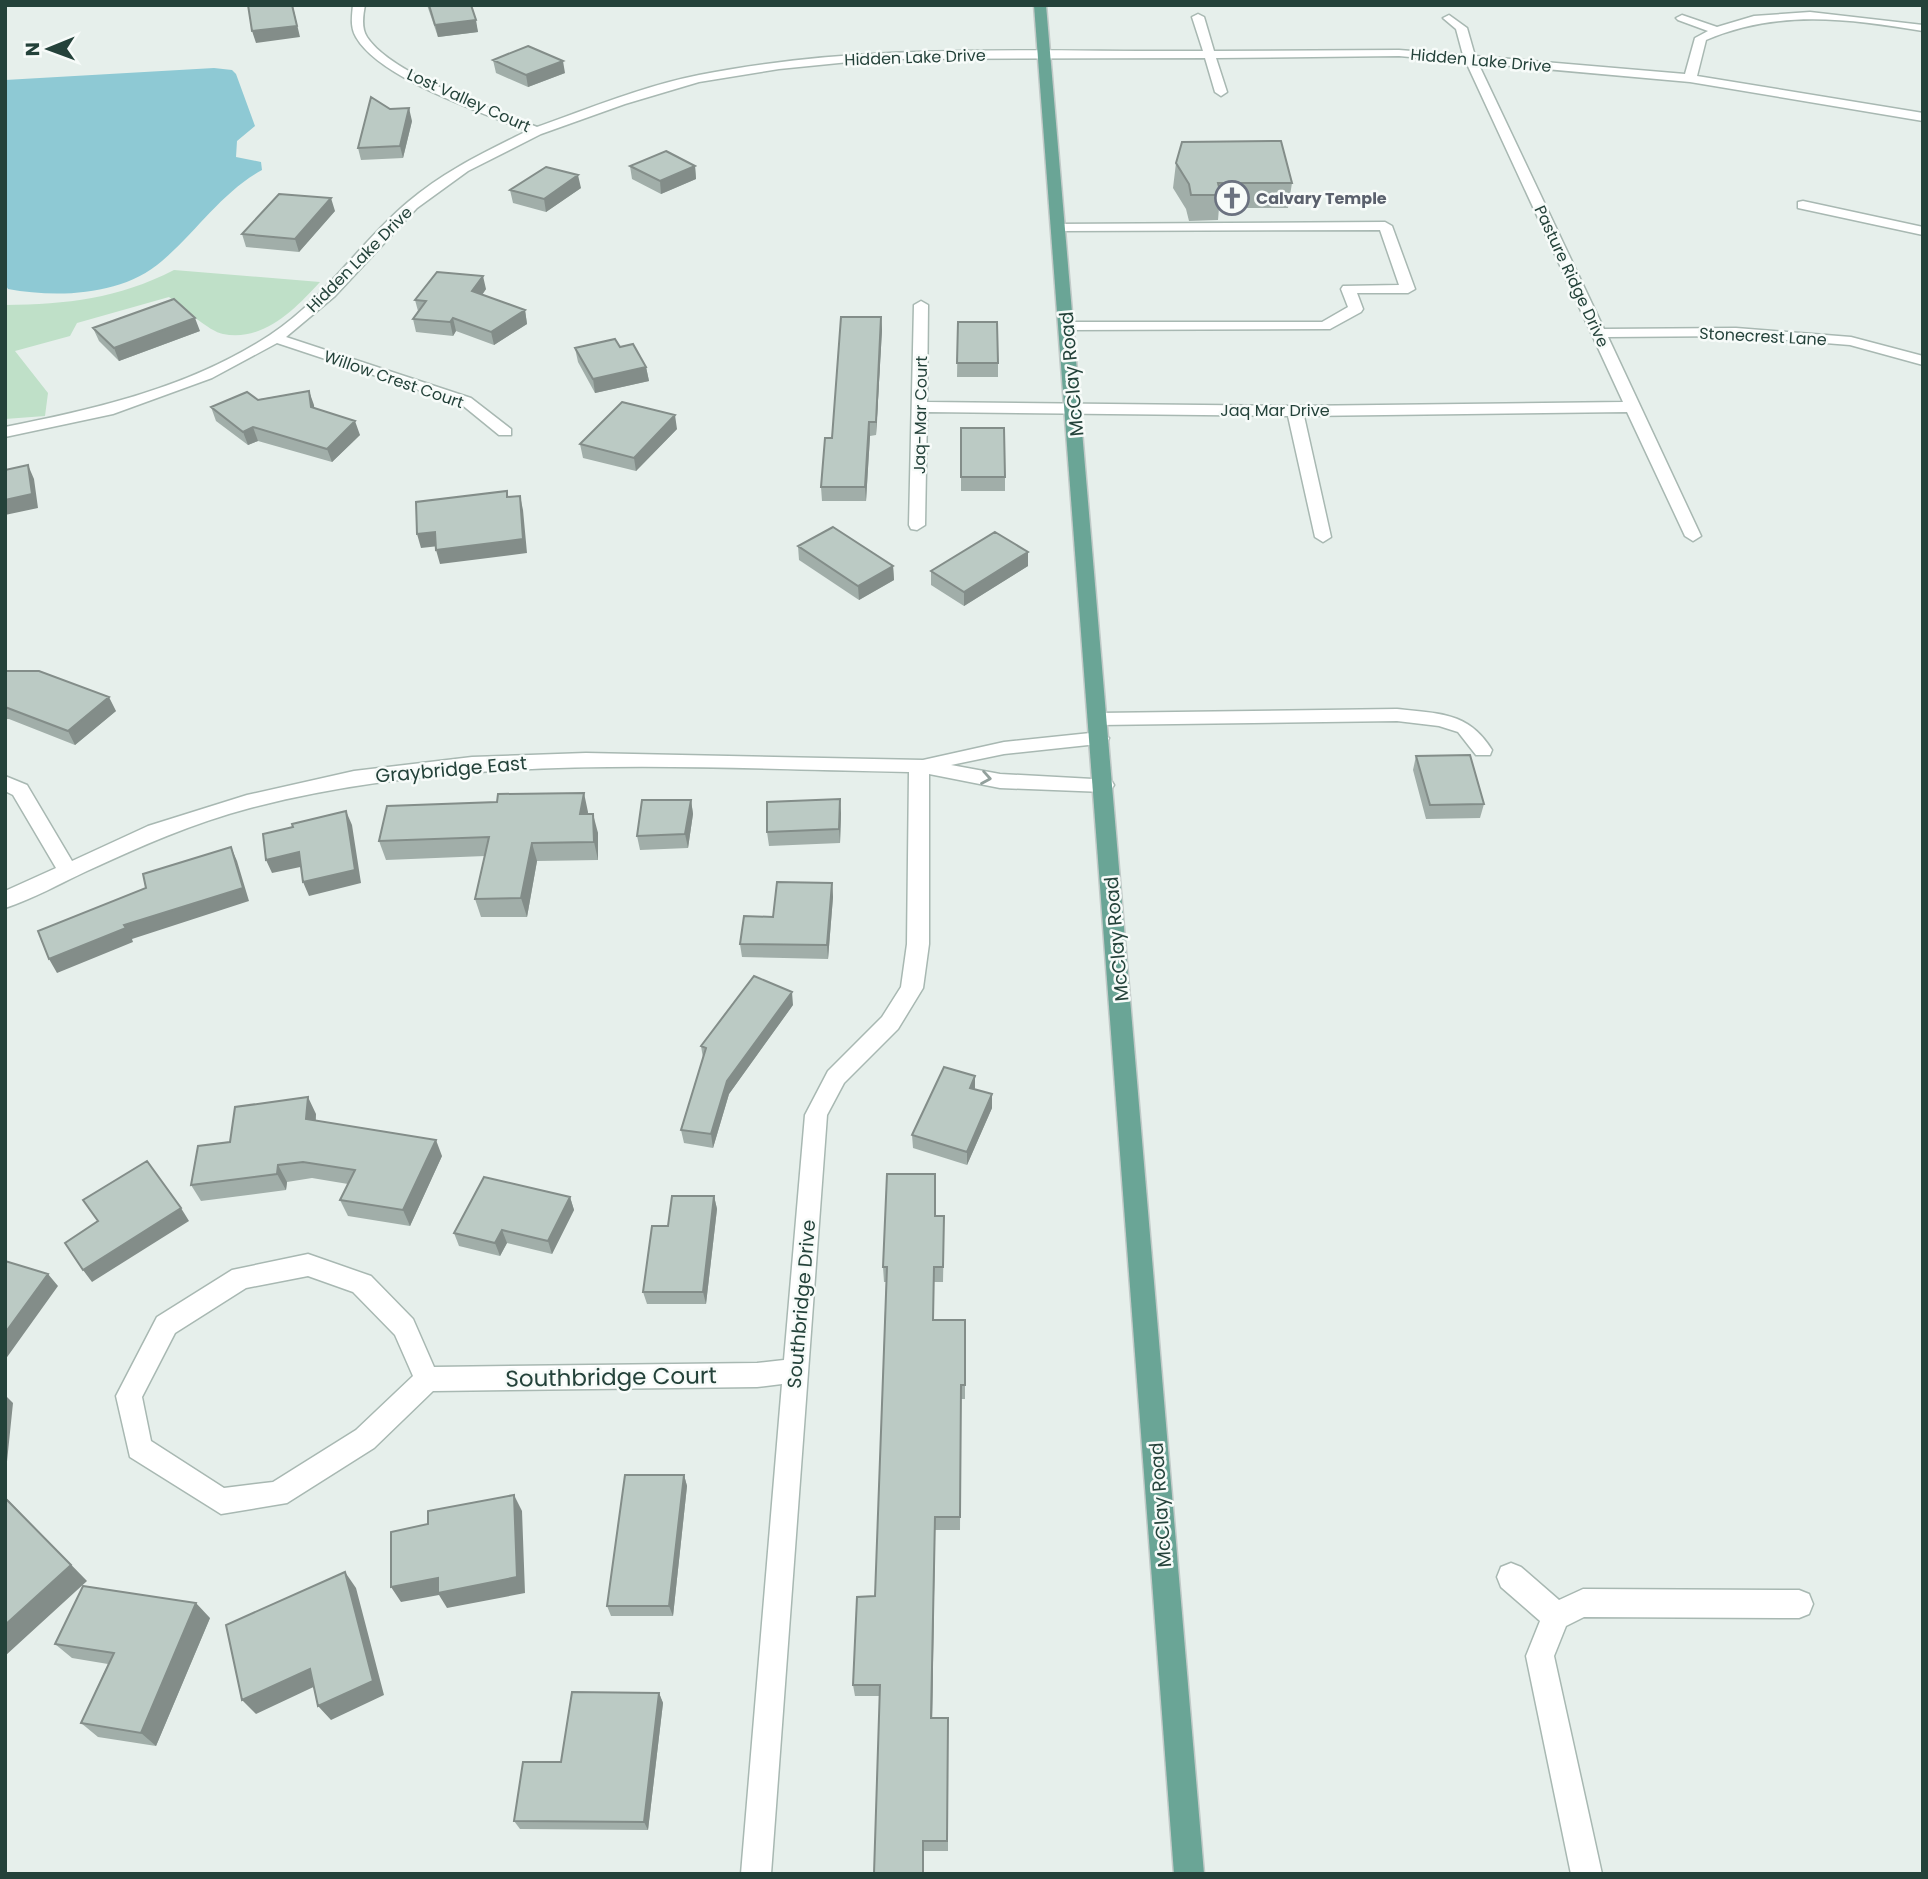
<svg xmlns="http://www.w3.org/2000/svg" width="1928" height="1879" font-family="Poppins,sans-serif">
  <rect width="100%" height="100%" fill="#e6efeb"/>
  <path fill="#bfe0c8" d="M174,270L320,282C295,309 264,342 223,334C210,332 181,306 169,297L77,323L70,336L15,351L48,393L45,416L5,419V305C68,304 117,299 174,270Z"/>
  <path fill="#8ec9d4" d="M214,68L232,70L236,74L255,126L237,141L236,157L261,162L262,170C222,192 197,231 162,261C122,296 57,298 8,289L5,284V80Z"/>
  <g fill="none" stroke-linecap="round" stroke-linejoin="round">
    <g stroke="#a8b8b2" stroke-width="3">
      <path id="minor" d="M353,5H365C363,15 361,28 367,37C392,75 494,109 537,127C590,108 644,86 699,75C864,42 1035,52 1203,51L1192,17L1198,14L1204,17L1214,51L1399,50L1463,55L1456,29L1443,18L1449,15L1467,28L1475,56L1685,74L1695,38L1708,31L1678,20L1676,18L1682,15L1717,27L1754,16L1810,12L1923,25V31C1849,19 1777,9 1706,40L1697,76L1923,113V121L1690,82L1478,63L1604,329L1736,328L1851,337L1923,356V365L1850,345L1736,336L1608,337L1701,536L1693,541L1685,536L1627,412L1304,416L1331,537L1323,542L1315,537L1288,416L927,412L925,525L917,530L911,529L909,525L914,305L921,301L928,305L927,402L1295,406L1623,402L1466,62L1399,56L1216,58L1227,92L1221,96L1215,92L1205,58L879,59L779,69L699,82L625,104L541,134L468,171L417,208L335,296L286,337L471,398L511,429V435H499L461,404L277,343L212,378L113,414L5,437V427C97,409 191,387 270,335C325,299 359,243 408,202C444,171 485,152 527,131C482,112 380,79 356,37C350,27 352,16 353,5Z
        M1803,201L1923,227V235L1798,208V202Z
        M1385,222L1392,226L1415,289L1408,293H1357L1363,309L1361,312L1330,329L1067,330L1060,326L1067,322H1322L1348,307L1341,289L1343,286L1399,285L1380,230L1059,231L1054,230V224Z
        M1397,709C1438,714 1468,711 1492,750L1490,755H1476L1458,732L1439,726L1397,721L1099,725L1090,719L1099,713Z
        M1100,732L1109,738L1107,743L1004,754L951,765L1000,774L1111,780L1114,785L1111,790L1104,792L1000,788L929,774V944L923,988L898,1029L844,1083L827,1115L771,1874H741L782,1384L757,1387L433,1391L374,1448L287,1503L221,1514L130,1457L116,1396L157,1317L232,1270L308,1254L371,1276L413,1319L434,1367L757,1363L784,1360L805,1115L828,1071L882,1017L901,987L907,944L909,772C689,768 466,752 250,808C193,823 141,846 87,871C61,883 33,899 5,908V891L56,868L13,795L5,791V776L27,785L72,861L148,826L247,795L354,771L472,757L586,753L923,760L1004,742ZM308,1276L353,1292L395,1335L413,1376L356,1430L273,1482L224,1488L151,1441L142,1397L175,1333L246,1288Z
        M1511,1563L1521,1567L1559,1600L1583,1589L1799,1590L1809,1594L1813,1604L1809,1614L1799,1618L1584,1617L1566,1626L1554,1656L1602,1874H1571L1526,1656L1540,1621L1501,1587L1497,1577L1501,1567Z"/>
    </g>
    <g stroke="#c2cac8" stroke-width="3">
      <path id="major" d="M1034,5H1046L1204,1874H1174Z"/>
    </g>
    <use href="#minor" fill="#fff" fill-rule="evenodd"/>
    <use href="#major" fill="#6aa596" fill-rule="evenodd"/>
  </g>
  <path fill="#a1aea9" d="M427,5H471L478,32L438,37Z
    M493,60L565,73L528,87L496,73Z
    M412,121L403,158L361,160L358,148Z
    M1176,163L1292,183L1288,208H1219L1218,220L1189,221L1186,209L1173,188Z
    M630,166H695L696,179L661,194L632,179Z
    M581,188L546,212L513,203L510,190Z
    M335,211L299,252L246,247L242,234Z
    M486,289L482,295L525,310L527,324L494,345L456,331L453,336L416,332L413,319L418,311L415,300Z
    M881,317L882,330L876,435L870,436L866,501H822L821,487L832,438Z
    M958,322L998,363V377H957Z
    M93,328L200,331L119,361L99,341Z
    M620,347L646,367L649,381L595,393L578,362L575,348Z
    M309,391L314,408L360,435L332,462L258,441L248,445L216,421L211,407Z
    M961,428L1005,477V491H961Z
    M677,429L636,471L583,458L580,444Z
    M798,546L893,566L894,580L859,600L799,560Z
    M1028,566L964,606L931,585V571Z
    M5,671L116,711L75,745L9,719H5Z
    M1416,756L1484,804L1480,818L1426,819L1413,770Z
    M691,800L693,814L688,848L640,850L637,836Z
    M588,812L587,814L598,833V860L537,861L527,917H481L475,899L485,856L386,860L379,841Z
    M841,813L840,843L769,846L767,832Z
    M832,883L833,897L828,959L742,957L740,944L773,917Z
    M793,1005L729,1094L713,1148L684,1143L681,1130L703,1058L701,1046Z
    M992,1094V1108L967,1165L913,1148L912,1135Z
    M316,1114V1121L442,1156L410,1226L348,1216L340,1200L348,1184L312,1178L287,1182L286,1190L201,1201L191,1185L230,1142Z
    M714,1196L717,1209L706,1304H647L643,1292Z
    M570,1197L574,1210L552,1254L507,1243L500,1256L459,1246L454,1233Z
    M935,1216L944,1232L943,1282H934L933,1320H965V1399H961L960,1530H935L932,1718H948V1851H923L880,1696H855L853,1685L875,1596L886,1282H884L883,1267Z
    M684,1475L687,1486L673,1616H611L607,1606Z
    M210,1618L156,1746L98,1737L81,1723L108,1664L72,1658L55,1644Z
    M659,1693L663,1703L648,1830L520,1829L514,1821L561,1762Z"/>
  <path fill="#838d89" d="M292,5H295L293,7L300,37L256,43L252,31Z
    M476,20L478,32L438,37L435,25Z
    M563,61L565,73L528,87L526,75Z
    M409,108L412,121L403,158L400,146Z
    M695,166L696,179L661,194L660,181Z
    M578,175L581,188L546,212L544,199Z
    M331,198L335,211L299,252L295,239Z
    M483,276L486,289L475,305L472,291Z
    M525,310L527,324L494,345L491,332Z
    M881,317L882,330L876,435V422Z
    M195,318L200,331L119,361L114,348Z
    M453,318L456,331L453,336L450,322Z
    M646,367L649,381L595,393L593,379Z
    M309,391L314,405L315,420L311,407Z
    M675,415L677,429L636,471L634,458Z
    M355,421L360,435L332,462L327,449Z
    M869,422L870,436L866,501L865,487Z
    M253,427L258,441L248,445L243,432Z
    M28,465L34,479L38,508L5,515V500Z
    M520,496L523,510L527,553L440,564L436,550Z
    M435,532L439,546L421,548L417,534Z
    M1028,552V566L964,606V592Z
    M893,566L894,580L859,600L858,586Z
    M109,697L116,711L75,745L68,731Z
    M584,793L588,812L584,833L580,814Z
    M840,799L841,813L840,843L839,829Z
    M691,800L693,814L688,848L685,834Z
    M346,811L352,825L361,883L309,896L303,882Z
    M593,814L598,833V860L594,842Z
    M532,843L537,861L527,917L521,898Z
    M231,847L237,861L249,901L132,939L133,942L57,973L49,959L124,925Z
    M299,852L305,866L272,873L266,860Z
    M832,883L833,897L828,959L827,945Z
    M792,992L793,1005L729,1094L713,1148L711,1134L727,1081Z
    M975,1076V1089L970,1088Z
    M992,1094V1108L967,1165V1152Z
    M308,1097L316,1114L314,1136L306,1119Z
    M436,1140L442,1156L410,1226L403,1210Z
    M278,1165L287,1182L286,1190L277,1174Z
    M714,1196L717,1209L706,1304L703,1292Z
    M570,1197L574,1210L552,1254L548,1241Z
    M181,1208L189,1221L92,1282L83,1270Z
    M502,1230L507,1243L500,1256L495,1243Z
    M48,1274L58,1286L5,1360V1333Z
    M5,1395L13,1403L5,1481Z
    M684,1475L687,1486L673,1616L669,1606Z
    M514,1495L522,1511L525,1593L447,1608L439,1595L401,1602L391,1587Z
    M5,1497L87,1581L5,1656Z
    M935,1517V1530L932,1729L931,1718Z
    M345,1572L356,1588L384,1695L331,1720L318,1706Z
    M196,1603L210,1618L156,1746L141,1733Z
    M310,1669L322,1683L256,1714L242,1700Z
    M659,1693L663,1703L648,1830L644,1822Z"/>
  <path fill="#bbcac4" stroke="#838d89" stroke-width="2" d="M248,5H292L297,26L252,31Z
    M429,5H471L476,20L435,25Z
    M528,46L563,61L526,75L493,60Z
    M371,97L390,109L409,108L400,146L358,148Z
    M1281,141L1292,183H1218L1221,195H1191L1189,184L1176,163L1182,142Z
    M666,151L695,166L660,181L630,166Z
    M546,167L578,175L544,199L510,190Z
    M279,194L331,198L295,239L242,234Z
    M437,272L483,276L472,291L525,310L491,332L453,318L450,322L413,319L426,301L415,300Z
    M174,299L195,318L114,348L93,328Z
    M841,317H881L876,422H869L865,487H821L825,438H832Z
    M958,322H997L998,363H957Z
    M615,339L620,347L633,344L646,367L593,379L575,348Z
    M309,391L311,407L355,421L327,449L253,427L243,432L211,407L247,392L258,400Z
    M622,402L675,415L634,458L580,444Z
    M961,428H1004L1005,477H961Z
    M28,465L32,494L5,500V470Z
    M507,491V497L520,496L523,539L436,550L435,532L417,534L416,502Z
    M833,527L893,566L858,586L798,546Z
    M995,532L1028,552L964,592L931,571Z
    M5,671H39L109,697L68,731L5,707Z
    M1470,755L1484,804L1430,805L1416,756Z
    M584,793L580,814H593L594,842L532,843L521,898L475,899L489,837L379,841L387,806L497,802L498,794Z
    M840,799L839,829L767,832V802Z
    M642,800H691L685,834L637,836Z
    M346,811L355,870L303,882L299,852L266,860L263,834L293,827L292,824Z
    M231,847L243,888L124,925L126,928L49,959L38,931L146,888L143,874Z
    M777,882L832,883L827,945L740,944L744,916L773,917Z
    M754,976L792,992L727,1081L711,1134L681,1130L706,1048L701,1046Z
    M944,1067L975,1076L970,1088L992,1094L967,1152L912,1135Z
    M308,1097L306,1119L436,1140L403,1210L340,1200L355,1170L303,1162L278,1165L277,1174L191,1185L198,1146L230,1142L235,1107Z
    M147,1161L181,1208L83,1270L65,1243L98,1221L83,1200Z
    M887,1174H935V1216H944L943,1267H934L933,1320H965V1385H961L960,1517H935L931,1718H948L947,1841H923V1874H874L880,1685H853L857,1597L875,1596L887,1267H883Z
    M484,1177L570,1197L548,1241L502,1230L495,1243L454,1233Z
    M672,1196H714L703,1292H643L652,1226H668Z
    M5,1261L48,1274L5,1333Z
    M625,1475H684L669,1606H607Z
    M514,1495L517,1577L438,1593V1578L391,1587V1532L428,1524V1511Z
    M7,1500L71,1565L5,1625V1501Z
    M345,1572L373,1681L318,1706L310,1669L242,1700L226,1625Z
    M83,1586L196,1603L141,1733L81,1723L114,1653L55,1644Z
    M572,1692L659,1693L644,1822L514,1821L523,1762H561Z"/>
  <defs><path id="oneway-chevron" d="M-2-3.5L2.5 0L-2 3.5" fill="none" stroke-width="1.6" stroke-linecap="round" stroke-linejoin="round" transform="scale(1.75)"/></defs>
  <use stroke="#92a09c" href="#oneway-chevron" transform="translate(986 778) rotate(10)"/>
  <defs>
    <g id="church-ring" transform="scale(1.75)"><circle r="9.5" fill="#f7fbf9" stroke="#6b7280" stroke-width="1.5"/><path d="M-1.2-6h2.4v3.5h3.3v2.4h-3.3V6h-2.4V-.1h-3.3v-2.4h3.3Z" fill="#6b7280"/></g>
  </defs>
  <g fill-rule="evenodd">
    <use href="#church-ring" x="1232" y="198"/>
  </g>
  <g text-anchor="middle" stroke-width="5" stroke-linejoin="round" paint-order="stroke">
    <g font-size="16" fill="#24423a" stroke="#f7fbf9">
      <text transform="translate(915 57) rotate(-2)" y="6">Hidden Lake Drive</text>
      <text transform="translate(1481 60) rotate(5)" y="6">Hidden Lake Drive</text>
      <text transform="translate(469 100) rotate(24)" y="6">Lost Valley Court</text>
      <text transform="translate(359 259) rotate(-45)" y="6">Hidden Lake Drive</text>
      <text transform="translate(1572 276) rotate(65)" y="6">Pasture Ridge Drive</text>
      <text transform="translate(1763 336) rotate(3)" y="6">Stonecrest Lane</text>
      <text transform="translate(394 379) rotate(19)" y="6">Willow Crest Court</text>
      <text x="1275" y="416">Jaq Mar Drive</text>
      <text transform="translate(920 415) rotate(-89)" y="6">Jaq-Mar Court</text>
    </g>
    <g font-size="16" font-weight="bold" fill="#5b616d" stroke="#f7fbf9" text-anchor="start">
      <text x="1256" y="204">Calvary Temple</text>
    </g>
    <g font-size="19" fill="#24423a" stroke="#f7fbf9">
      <text transform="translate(1071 374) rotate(-95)" y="7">McClay Road</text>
      <text transform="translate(451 769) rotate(-5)" y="7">Graybridge East</text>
      <text transform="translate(1116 939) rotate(-95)" y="7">McClay Road</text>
      <text transform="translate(801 1304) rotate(-85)" y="7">Southbridge Drive</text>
      <text transform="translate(1160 1505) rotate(-94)" y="7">McClay Road</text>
    </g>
    <g font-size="23" fill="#24423a" stroke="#f7fbf9">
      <text transform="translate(611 1377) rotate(-1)" y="8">Southbridge Court</text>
    </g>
  </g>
  <rect width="1928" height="1879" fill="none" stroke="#24423a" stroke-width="14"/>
  <g transform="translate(49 49) rotate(269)" stroke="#f7fbf9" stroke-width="5" paint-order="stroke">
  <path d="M0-5L12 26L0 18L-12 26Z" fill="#24423a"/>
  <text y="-10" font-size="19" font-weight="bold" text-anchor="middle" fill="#24423a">N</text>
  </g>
</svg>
